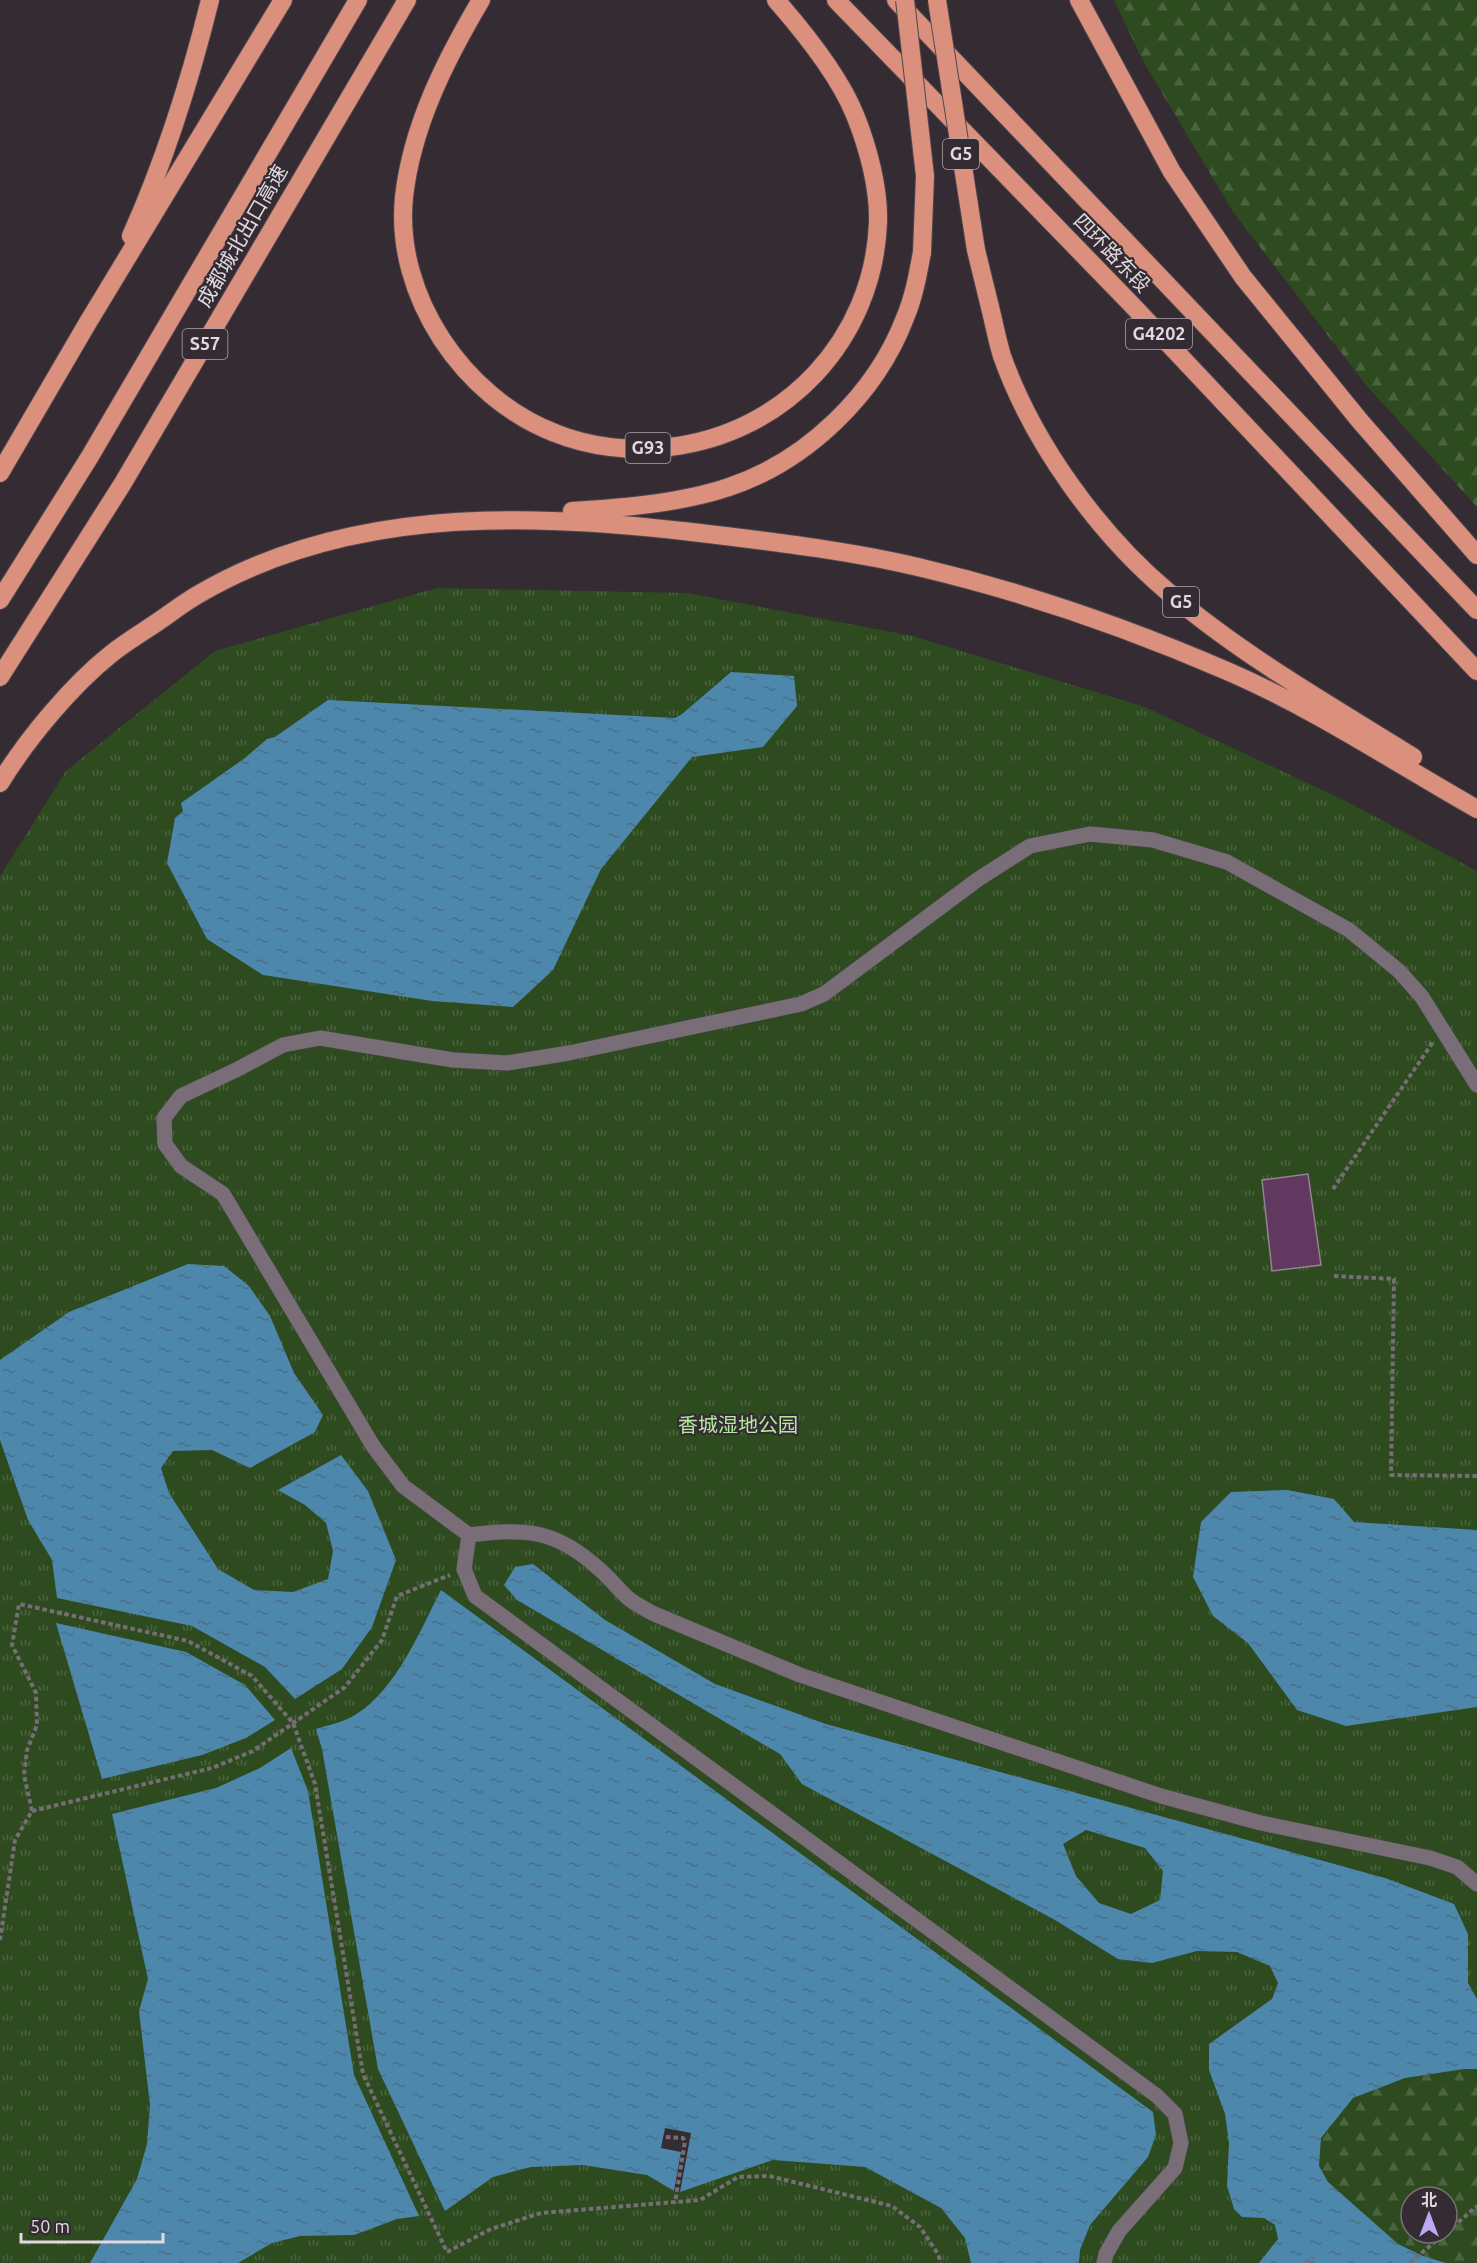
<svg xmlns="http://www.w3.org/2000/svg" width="1477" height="2263" font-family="Ubuntu,'Noto Sans SC',sans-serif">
  <defs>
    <pattern id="grass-tufts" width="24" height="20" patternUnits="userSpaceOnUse" patternTransform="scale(1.5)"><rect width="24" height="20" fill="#2d4b1f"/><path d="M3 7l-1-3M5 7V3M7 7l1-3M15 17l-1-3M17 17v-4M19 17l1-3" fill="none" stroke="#4b643f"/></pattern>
    <pattern id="forest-firs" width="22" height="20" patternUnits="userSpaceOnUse" patternTransform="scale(1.5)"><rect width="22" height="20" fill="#2d4b1f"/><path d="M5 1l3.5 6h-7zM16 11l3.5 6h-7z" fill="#4b643f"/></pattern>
    <pattern id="water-ripples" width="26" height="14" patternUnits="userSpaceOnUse" patternTransform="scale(1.5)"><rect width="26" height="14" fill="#4d87ac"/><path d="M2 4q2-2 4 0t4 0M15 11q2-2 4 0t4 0" fill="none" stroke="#4a6e87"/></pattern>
  </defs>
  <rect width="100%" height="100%" fill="#342b33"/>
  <path fill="url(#grass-tufts)" fill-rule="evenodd" d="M437,588L688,593L912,636L1145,707L1346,801L1477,871V2263H0V876L66,771L215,651ZM1411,2197H1447V2233H1411Z"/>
  <path fill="url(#forest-firs)" fill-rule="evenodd" d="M1114,0H1477V507L1366,385L1233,212L1143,61Z
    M1464,2069H1477V2263H1446L1423,2256L1398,2244L1328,2182L1319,2166L1321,2138L1353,2098L1405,2078ZM1411,2197H1447V2233H1411Z"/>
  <path fill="url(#water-ripples)" fill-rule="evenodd" d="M731,672L794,676L797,706L763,747L692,757L601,869L553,970L513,1007L432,1001L263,975L207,939L167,863L175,818L183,811L181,803L245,758L267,739L275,737L328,700L675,718L682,714Z
    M188,1264L224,1266L249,1286L270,1316L294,1373L323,1415L315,1432L250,1468L212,1450L173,1451L161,1468L169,1493L218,1569L254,1590L293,1592L328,1579L333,1551L326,1523L305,1505L278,1490L341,1455L368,1491L396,1560L372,1627L342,1669L295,1699L265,1667L192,1626L57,1598L52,1560L28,1520L0,1440V1360L69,1312Z
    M1287,1490L1334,1499L1354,1522L1477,1530V1707L1346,1726L1297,1710L1248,1643L1213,1616L1193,1577L1201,1522L1231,1492Z
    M533,1564L605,1620L715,1684L826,1724L1385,1878L1454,1904L1468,1934V1983L1477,1999V2069H1464L1405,2078L1353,2098L1321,2138L1319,2166L1328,2182L1398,2244L1423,2256L1446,2263H1259L1278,2239L1275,2225L1264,2218L1242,2217L1234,2209L1227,2186L1229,2143L1225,2114L1209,2070V2044L1272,1999L1278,1983L1270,1966L1237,1952L1197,1951L1152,1963L1118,1959L1055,1920L802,1784L780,1754L517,1600L504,1585L515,1567ZM1086,1830L1145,1848L1163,1871L1160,1900L1131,1914L1099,1903L1076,1876L1063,1844Z
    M441,1590L1153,2112L1156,2135L1148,2157L1090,2225L1080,2250L1079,2263H971L965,2238L941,2208L865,2167L773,2160L680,2192L674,2191L647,2175L583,2165L531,2167L493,2177L445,2211L378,2069L322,1749L316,1729C328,1725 344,1722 355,1715C396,1690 420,1631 441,1590Z
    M56,1623L186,1652L245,1685L275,1720L246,1738L202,1755L102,1779Z
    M291,1748L308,1791L354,2075L419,2216L397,2219L354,2235L300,2236L272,2243L238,2263H90L137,2179L147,2144L150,2105L139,2011L148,1979L112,1814L216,1788L260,1768Z"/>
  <path fill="#342b33" d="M665,2128L691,2133L680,2192L674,2191L681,2152L661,2148Z"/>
  <path fill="#61385f" stroke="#918690" stroke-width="1.5" d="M1308,1174L1321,1265L1272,1271L1262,1180Z"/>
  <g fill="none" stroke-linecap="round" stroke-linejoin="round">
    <g stroke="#4f474e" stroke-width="16">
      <path id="minor" d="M469,1535C524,1528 555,1529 598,1568C609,1577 618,1589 628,1598C635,1604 644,1608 652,1613L800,1675L1161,1796L1261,1823L1430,1858L1457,1867L1477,1884
        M1104,2263L1106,2254L1119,2231L1175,2168L1181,2143L1175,2114L1157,2096L475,1596L464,1569L469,1535L403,1486L373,1446L223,1194L181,1166L165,1144L164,1118L181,1096L236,1070L283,1045L320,1038L453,1060L507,1063L569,1053L801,1004L824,994L977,880L1030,846L1090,834L1153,840L1227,862L1349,930L1399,971L1422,997L1477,1085"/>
    </g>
    <g stroke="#4f474e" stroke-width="20">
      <path id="highway" d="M481,0C445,61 412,126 404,197C394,296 464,398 555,433C589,447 632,452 669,447C785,434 874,339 878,222C879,188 868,147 855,115C839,75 804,32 776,0
        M836,0L1132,305L1477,671
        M896,0L1477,610
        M1079,0L1172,172L1243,277L1360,421L1477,555
        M131,236C165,160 190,81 210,0
        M990,307C994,323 997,340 1002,356C1033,443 1098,533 1168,592C1243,656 1330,705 1413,757
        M0,473L87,324L283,0
        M572,511C622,508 682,503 729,487C807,461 876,394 905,318C914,297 918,274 922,252
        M0,600L89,458L358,0
        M0,677L123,483L407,0
        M0,783C27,739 71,686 111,654C126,642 143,632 159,621C172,612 185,602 199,594C358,501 550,514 725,536C789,544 855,552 918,567C1024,592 1128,628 1227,671C1315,709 1394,762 1477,809"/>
    </g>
    <path stroke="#766e75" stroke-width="4" stroke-dasharray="4.5 3" stroke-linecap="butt" d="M1333,1189L1433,1042
      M1334,1276L1394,1279L1391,1475L1477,1476
      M32,1811L212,1768L253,1751L345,1687L382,1640L397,1596L450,1575
      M0,1940L15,1840L32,1811L24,1775L27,1750L37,1725L36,1693L12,1645L19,1604L188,1641L252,1676L293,1723L315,1784L363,2074L447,2252L491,2229L541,2213L700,2200L738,2177L769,2176L892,2206L920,2227L938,2254L941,2263
      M666,2137L683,2138L685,2141L675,2203
      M1447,2232L1477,2206
      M1306,2263L1313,2257
      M1410,2263L1445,2233"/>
    <use href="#minor" stroke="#796e78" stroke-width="15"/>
    <use href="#highway" stroke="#db907d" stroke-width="18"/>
    <g stroke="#4f474e" stroke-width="20" stroke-linecap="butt">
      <path id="highway-bridge" d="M905,0L925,176L922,252
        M937,0L976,250L990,307"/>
    </g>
    <use href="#highway-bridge" stroke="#db907d" stroke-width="18"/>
  </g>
  <g text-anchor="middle" stroke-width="4.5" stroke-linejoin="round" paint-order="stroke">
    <g fill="#342b33" stroke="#aca6ac" stroke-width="1.5">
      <rect x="943" y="139" width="36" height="30" rx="4.5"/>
      <rect x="1126" y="319" width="66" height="30" rx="4.5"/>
      <rect x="182.5" y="329" width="45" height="30" rx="4.5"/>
      <rect x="625.5" y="433" width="45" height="30" rx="4.5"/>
      <rect x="1163" y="587" width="36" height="30" rx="4.5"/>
    </g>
    <g font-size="18" font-weight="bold" fill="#e0dae0">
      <text x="961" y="160">G5</text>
      <text x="1159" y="340">G4202</text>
      <text x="205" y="350">S57</text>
      <text x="648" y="454">G93</text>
      <text x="1181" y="608">G5</text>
    </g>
    <g font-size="20" fill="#e0dae0" stroke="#342b33">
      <text transform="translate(242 236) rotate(-60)" y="7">成都城北出口高速</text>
      <text transform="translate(1112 253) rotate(46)" y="7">四环路东段</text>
    </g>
    <g font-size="20" fill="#b3e89d" stroke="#342b33">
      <text x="738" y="1432">香城湿地公园</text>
    </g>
  </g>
  <g transform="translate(1429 2215)"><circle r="28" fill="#342b33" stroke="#797178" stroke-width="1.5"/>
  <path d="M0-4.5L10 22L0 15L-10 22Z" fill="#baaaf6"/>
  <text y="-9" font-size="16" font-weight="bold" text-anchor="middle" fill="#e0dae0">北</text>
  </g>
  <path d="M21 2233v9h142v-9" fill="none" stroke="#e0dae0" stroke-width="3"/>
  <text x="30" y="2233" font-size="18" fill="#e0dae0" stroke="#342b33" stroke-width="4.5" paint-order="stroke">50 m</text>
</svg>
